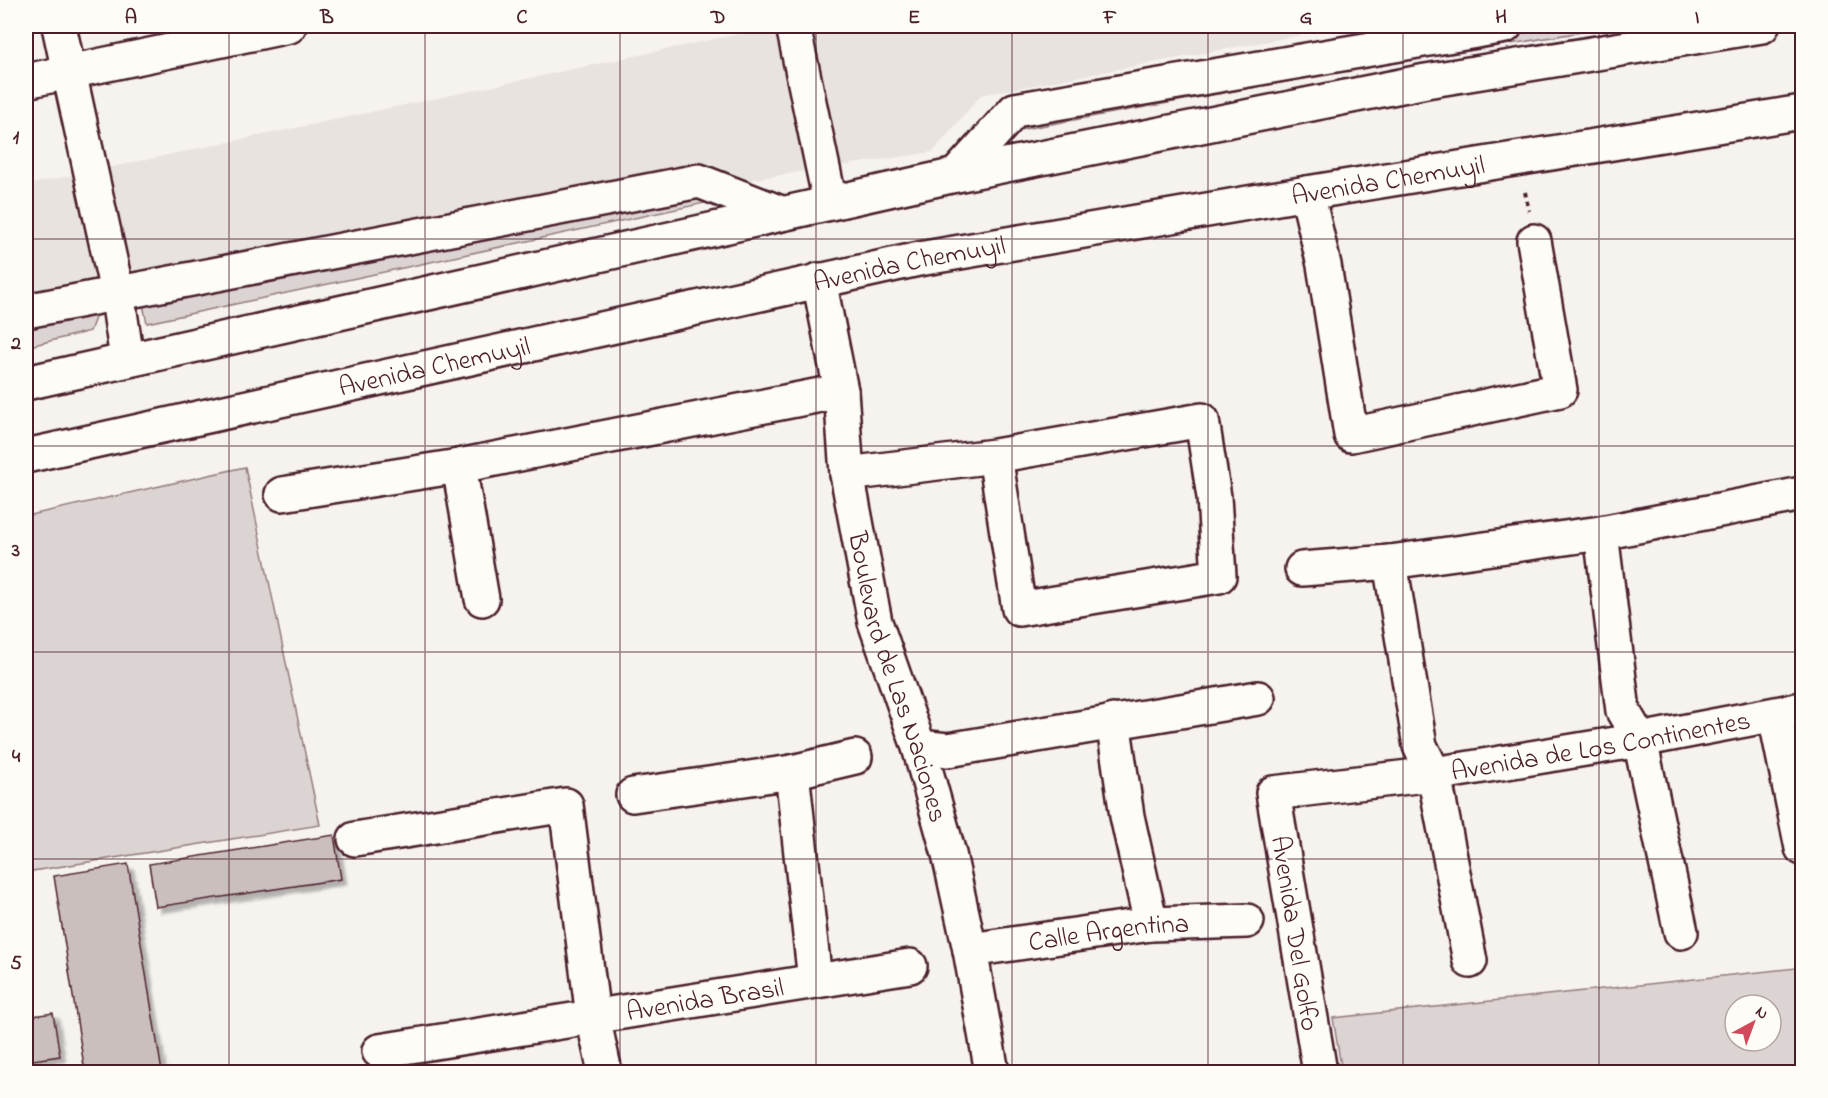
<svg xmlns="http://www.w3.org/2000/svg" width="1828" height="1098" font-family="'Indie Flower',sans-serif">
  <defs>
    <filter id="shadow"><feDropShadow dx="5.5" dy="5.5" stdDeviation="1.5" flood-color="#0004"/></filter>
  </defs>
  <rect width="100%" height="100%" fill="#f6f3ef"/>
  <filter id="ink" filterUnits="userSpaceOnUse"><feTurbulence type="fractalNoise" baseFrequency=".0167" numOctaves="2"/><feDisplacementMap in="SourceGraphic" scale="12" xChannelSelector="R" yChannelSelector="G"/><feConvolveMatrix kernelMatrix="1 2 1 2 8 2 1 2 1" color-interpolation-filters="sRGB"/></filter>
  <g filter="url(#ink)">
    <path fill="#e9e3e0" d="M776,26H1349L981,95L933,152L736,182L693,169L26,293V185Z"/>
    <path fill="#dcd4d2" stroke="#937a7e" stroke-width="1.5" fill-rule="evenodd" d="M1576,26H1617L1451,54L1446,49L1449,43Z
      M1398,57L1396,62L1007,132L1018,122Z
      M708,197L714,201L147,323L143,305Z
      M86,311L95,318L90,331L26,347V324Z
      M245,467L320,825L26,872V516Z
      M1796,968L1802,1014V1072H1342L1333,1018ZM1735,1005H1771V1041H1735Z"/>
    <path fill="#cbbfbe" stroke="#4a1f2b" stroke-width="1.5" filter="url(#shadow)" d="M334,835L341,879L156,907L149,864Z
      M128,864L162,1072H85L54,876Z
      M53,1013L60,1056L26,1061V1017Z"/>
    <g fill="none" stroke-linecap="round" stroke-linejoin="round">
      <g stroke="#4a1f2b" stroke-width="38">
        <g id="minor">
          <path d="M59,26L117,292L127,359"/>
          <path d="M26,81L289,26"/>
          <path d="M956,175L1015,110L1505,26"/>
          <path d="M1307,193L1324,265L1351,435L1560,390L1534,241"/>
          <path d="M26,311L699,181L781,213"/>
          <path d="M459,466L482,599"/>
          <path d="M847,474L995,456L1202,420L1214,497L1219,576L1019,609L995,456"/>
          <path d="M282,494L459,466L841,391"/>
          <path d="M1601,533L1623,711L1640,740L1681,932"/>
          <path d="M1390,562L1420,746L1434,774L1470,961"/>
          <path d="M1302,569L1390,562L1601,533L1802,494"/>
          <path d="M1775,715L1802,848"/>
          <path d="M1113,721L1127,816L1151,924"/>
          <path d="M919,747L948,750L1258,698"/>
          <path d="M792,772L855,757"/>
          <path d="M633,795L792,772L815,981"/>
          <path d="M355,839L566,805L593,1017L605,1072"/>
          <path id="s1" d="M970,950L1151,924L1247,921"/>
          <path id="s2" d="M379,1051L910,966"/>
          <path id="s3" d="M1320,1072L1273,793L1434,774L1640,740L1802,709"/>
        </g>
      </g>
      <g stroke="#4a1f2b" stroke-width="38">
        <g id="tertiary">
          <path d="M793,26L830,202"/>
          <path id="s4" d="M819,280L841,391L847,474L875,622L919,747L949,854L970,950L992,1072"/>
        </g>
      </g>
      <g stroke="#4a1f2b" stroke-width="38">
        <g id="secondary">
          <path d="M26,383L956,175L1426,81L1762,26"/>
          <path id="s5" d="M26,456L919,259L1307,193L1802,112"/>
        </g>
      </g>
      <path stroke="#4a1f2b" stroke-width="4" stroke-dasharray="4.5 4.5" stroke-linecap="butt" d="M1525,192L1529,211"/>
      <use href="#minor" stroke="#fdfcf7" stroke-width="33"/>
      <use href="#tertiary" stroke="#fdfcf7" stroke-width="33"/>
      <use href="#secondary" stroke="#fdfcf7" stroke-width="33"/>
    </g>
  </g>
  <path fill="none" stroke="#4a1f2b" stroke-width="1.5" stroke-opacity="0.55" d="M229,26V1072M425,26V1072M620,26V1072M816,26V1072M1012,26V1072M1208,26V1072M1403,26V1072M1599,26V1072M26,239H1802M26,446H1802M26,652H1802M26,859H1802"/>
  <g text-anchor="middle" stroke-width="5" stroke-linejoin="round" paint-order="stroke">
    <g font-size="27" fill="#4a1f2b" stroke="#fdfcf7">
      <text dy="9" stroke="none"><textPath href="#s5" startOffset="1390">Avenida Chemuyil</textPath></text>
      <text dy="9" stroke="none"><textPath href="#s5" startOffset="904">Avenida Chemuyil</textPath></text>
      <text dy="9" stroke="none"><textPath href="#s5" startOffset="418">Avenida Chemuyil</textPath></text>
      <text dy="9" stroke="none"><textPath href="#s4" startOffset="406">Boulevard de Las Naciones</textPath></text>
      <text dy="9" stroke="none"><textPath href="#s3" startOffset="614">Avenida de Los Continentes</textPath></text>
      <text dy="9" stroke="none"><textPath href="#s1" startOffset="140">Calle Argentina</textPath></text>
      <text transform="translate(1296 933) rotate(81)" y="9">Avenida Del Golfo</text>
      <text dy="9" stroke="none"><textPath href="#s2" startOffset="330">Avenida Brasil</textPath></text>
    </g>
  </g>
  <rect width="1828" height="1098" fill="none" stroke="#fdfcf7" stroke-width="66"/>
  <g transform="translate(1753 1023) rotate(41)"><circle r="28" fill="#fdfcf7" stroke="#b5a4a5" stroke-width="1.5"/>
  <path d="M0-4.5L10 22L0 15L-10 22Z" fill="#d1495b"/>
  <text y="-9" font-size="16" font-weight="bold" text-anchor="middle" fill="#4a1f2b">N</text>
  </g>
  <rect x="33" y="33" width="1762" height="1032" fill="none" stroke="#4a1f2b" stroke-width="2"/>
  <g font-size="20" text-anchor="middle" font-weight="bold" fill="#4a1f2b">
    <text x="131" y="23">A</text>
    <text x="327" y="23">B</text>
    <text x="522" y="23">C</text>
    <text x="718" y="23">D</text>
    <text x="914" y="23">E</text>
    <text x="1110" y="23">F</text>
    <text x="1306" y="23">G</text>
    <text x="1501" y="23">H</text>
    <text x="1697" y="23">I</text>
    <text x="16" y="143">1</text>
    <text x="16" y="349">2</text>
    <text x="16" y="556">3</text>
    <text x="16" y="762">4</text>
    <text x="16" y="969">5</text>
  </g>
</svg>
